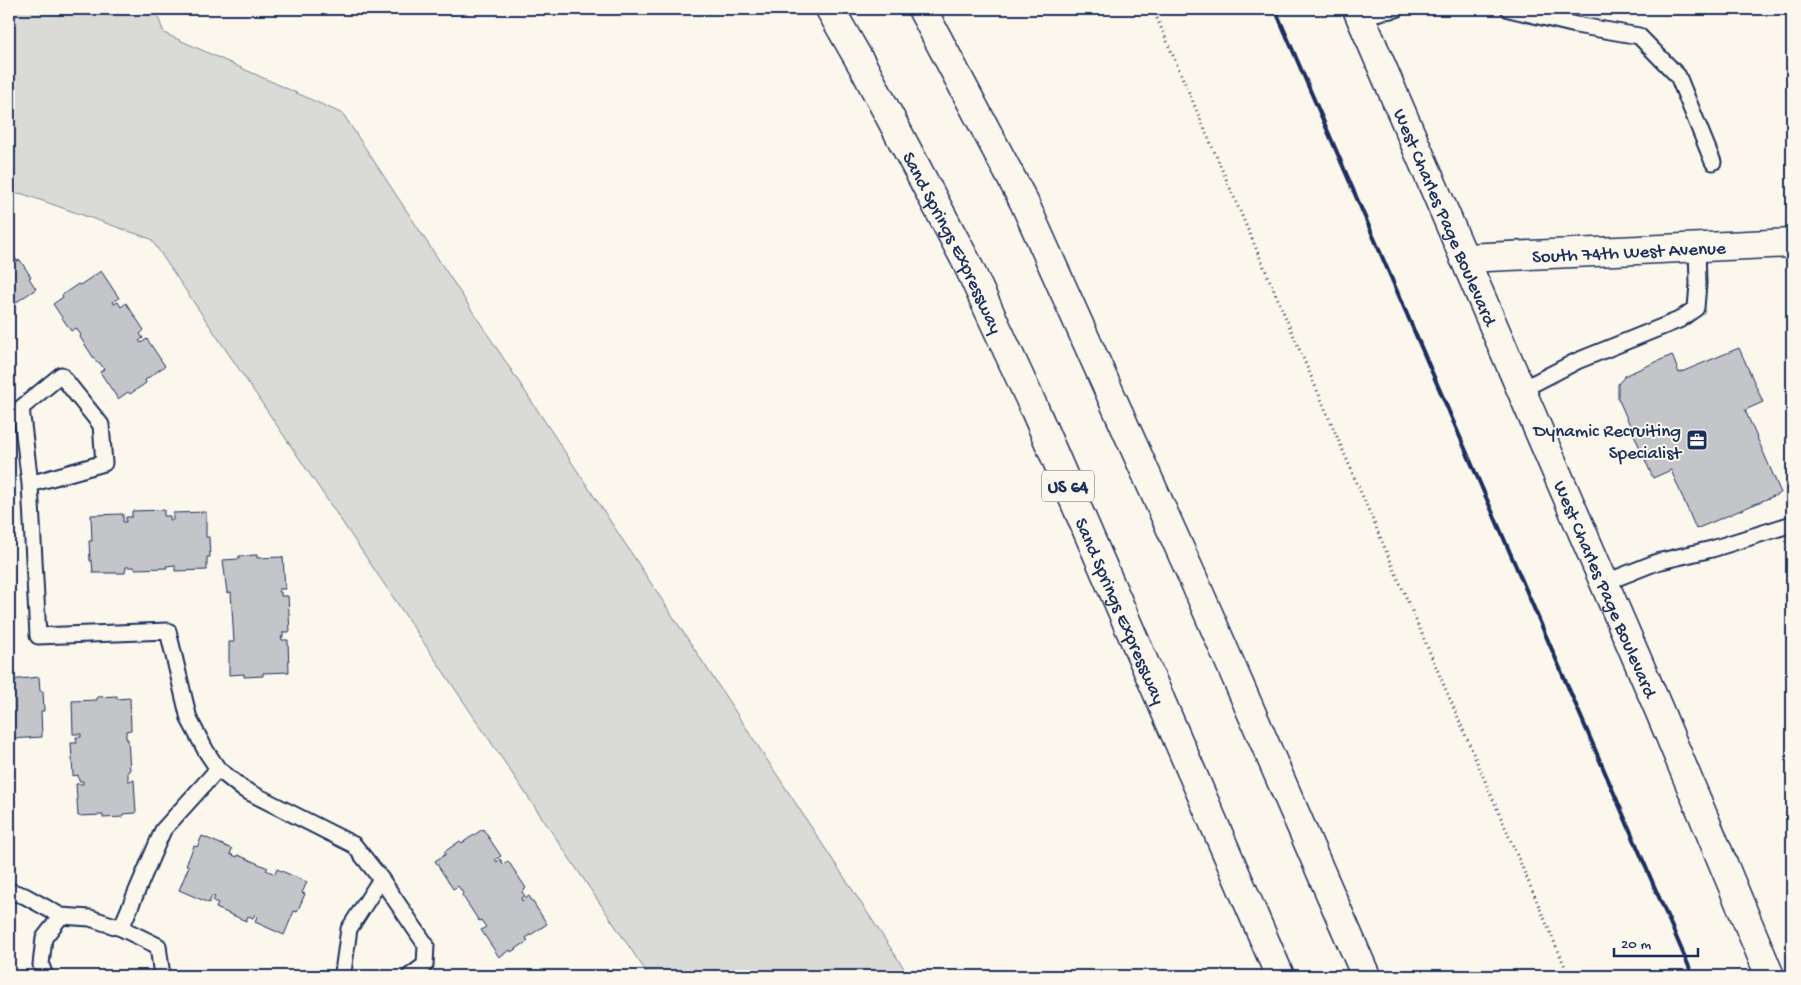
<svg xmlns="http://www.w3.org/2000/svg" width="1801" height="985" font-family="'Gochi Hand',sans-serif">
  <rect width="100%" height="100%" fill="#fbf7ec"/>
  <filter id="ink" filterUnits="userSpaceOnUse"><feTurbulence type="fractalNoise" baseFrequency=".02" numOctaves="2"/><feDisplacementMap in="SourceGraphic" scale="10" xChannelSelector="R" yChannelSelector="G"/><feConvolveMatrix kernelMatrix="1 2 1 2 8 2 1 2 1" color-interpolation-filters="sRGB"/></filter>
  <g filter="url(#ink)">
    <path fill="#dadad7" stroke="#7a849a" d="M9,9H155L164,33L343,114L909,976H649L151,239L20,193L9,196Z"/>
    <path fill="#c3c5c9" stroke="#1b2f5e" d="M9,248L17,261L20,260L31,277L29,278L36,289L9,307Z
      M101,271L119,298L113,302L114,304L118,302L121,307L126,303L144,330L140,334L143,338L139,341L141,343L147,339L165,366L145,380L146,383L130,394L128,392L118,399L100,372L104,369L99,362L97,363L80,337L81,335L76,328L71,331L53,304L63,297L62,295L78,284L80,285Z
      M1739,348L1763,402L1745,410L1781,493L1696,529L1671,470L1653,478L1618,398V384L1626,375L1672,355L1679,373Z
      M164,510V516H170V520H173V513L206,512V537H209L210,557H207V570L175,571V565L166,566L167,568L135,569L134,567H126L125,573H93L92,561H90L89,541H92L91,515L123,514V522H126V517H132V511Z
      M257,555V558L283,557L285,589H279V592H281V596H288L290,632H283V637H281L282,640H288L289,672L263,673V676L244,677V674L229,675V642H234L231,592L227,593L223,560L239,559V556Z
      M39,677L40,691H43L44,711H41L42,737L10,739L9,680Z
      M117,696V699L130,698L131,730L126,731V739H128L130,771H128V781L134,780L136,813L123,814V817L103,818V815L78,816L76,784H83V781H79L78,775L73,776L71,743H77L76,737H81V734H73L72,701L97,700V697Z
      M483,829L501,856L495,860L497,862L500,859L503,864L508,861L526,888L522,892L525,896L521,898L522,901L529,896L547,924L526,938L528,941L511,952L510,950L499,957L481,930L486,927L481,920L479,921L462,895L463,893L458,886L453,889L435,861L446,854L444,852L460,841L462,843Z
      M202,836L232,849L230,854L237,857L238,855L268,868L266,870L275,874L277,869L307,882L302,893L305,894L297,912L294,911L284,935L255,922L257,916L255,914L253,918L248,916L246,921L216,908L218,903L213,901L215,897L212,896L209,903L179,890L189,866L186,865L194,846L197,847Z"/>
    <g fill="none" stroke-linecap="round" stroke-linejoin="round">
      <g stroke="#1b2f5e" stroke-width="19">
        <path id="lane" d="M1509,9L1576,25L1639,36L1678,76L1713,162
          M1360,16L1397,9
          M1521,390L1577,361L1679,320L1696,308L1698,284L1697,247
          M30,484L21,408L61,375L101,425L104,463L30,484L38,636L168,631L189,719L206,751L218,769L243,789L354,845L381,879L426,945L425,965L410,976
          M1604,583L1657,562L1712,549L1792,524
          M9,891L25,896L61,916
          M121,928L163,830L218,769
          M45,976L41,965L44,938L61,916L90,918L121,928L158,946L162,976
          M345,976L343,972L349,929L381,879"/>
      </g>
      <g stroke="#1b2f5e" stroke-width="31">
        <g id="street">
          <path id="s1" d="M1464,258L1792,243"/>
        </g>
      </g>
      <g stroke="#1b2f5e" stroke-width="31">
        <g id="secondary">
          <path id="s2" d="M1357,9L1659,710L1770,976"/>
        </g>
      </g>
      <g stroke="#1b2f5e" stroke-width="31">
        <g id="highway">
          <path id="s3" d="M830,9L865,70L966,261L1034,408L1280,976"/>
          <path d="M922,9L1024,202L1192,576L1366,976"/>
        </g>
      </g>
      <path stroke="#1b2f5e" stroke-width="3" stroke-dasharray="1 4" stroke-linecap="butt" d="M1153,9L1569,976"/>
      <use href="#lane" stroke="#fbf7ec" stroke-width="15"/>
      <use href="#street" stroke="#fbf7ec" stroke-width="28"/>
      <use href="#secondary" stroke="#fbf7ec" stroke-width="28"/>
      <use href="#highway" stroke="#fbf7ec" stroke-width="28"/>
      <path stroke="#1b2f5e" stroke-width="4" d="M1275,9L1693,976"/>
    </g>
  </g>
  <defs>
    <g id="office-square" transform="scale(1.125)"><rect x="-9" y="-9" width="18" height="18" rx="4" fill="#1b2f5e" stroke="#fbf7ec"/><path d="M-6-3h4V-5.5h4V-3h4V5H-6ZM-1-4.5V-3h2v-1.5ZM-6 0V1H6V0Z" fill="#fff"/></g>
  </defs>
  <g fill-rule="evenodd">
    <use href="#office-square" x="1697" y="440"/>
  </g>
  <g text-anchor="middle" stroke-width="4" stroke-linejoin="round" paint-order="stroke">
    <rect fill="#fbf7ec" stroke="#5e6b89" stroke-width="1" x="1042" y="470.5" width="52" height="31" rx="4"/>
    <g font-size="18" font-weight="bold" fill="#1b2f5e">
      <text x="1068" y="492">US 64</text>
    </g>
    <g font-size="19" fill="#1b2f5e" stroke="#fbf7ec">
      <text dy="7" stroke="none"><textPath href="#s2" startOffset="226">West Charles Page Boulevard</textPath></text>
      <text dy="7" stroke="none"><textPath href="#s3" startOffset="264">Sand Springs Expressway</textPath></text>
      <text dy="7" stroke="none"><textPath href="#s1" startOffset="165">South 74th West Avenue</textPath></text>
      <text dy="7" stroke="none"><textPath href="#s2" startOffset="631">West Charles Page Boulevard</textPath></text>
      <text dy="7" stroke="none"><textPath href="#s3" startOffset="669">Sand Springs Expressway</textPath></text>
    </g>
    <g font-size="19" fill="#1b2f5e" stroke="#fbf7ec" text-anchor="end">
      <text x="1681" y="436">Dynamic Recruiting<tspan x="1681" dy="22">Specialist</tspan></text>
    </g>
  </g>
  <rect width="1801" height="985" fill="none" stroke="#fbf7ec" stroke-width="30"/>
  <rect x="15" y="15" width="1771" height="955" fill="none" stroke="#1b2f5e" stroke-width="2" filter="url(#ink)"/>
  <path d="M1614 948v8h84v-8" fill="none" stroke="#1b2f5e" stroke-width="2.5"/>
  <text x="1621" y="948" font-size="15" fill="#1b2f5e" stroke="#fbf7ec" stroke-width="4" paint-order="stroke">20 m</text>
</svg>
